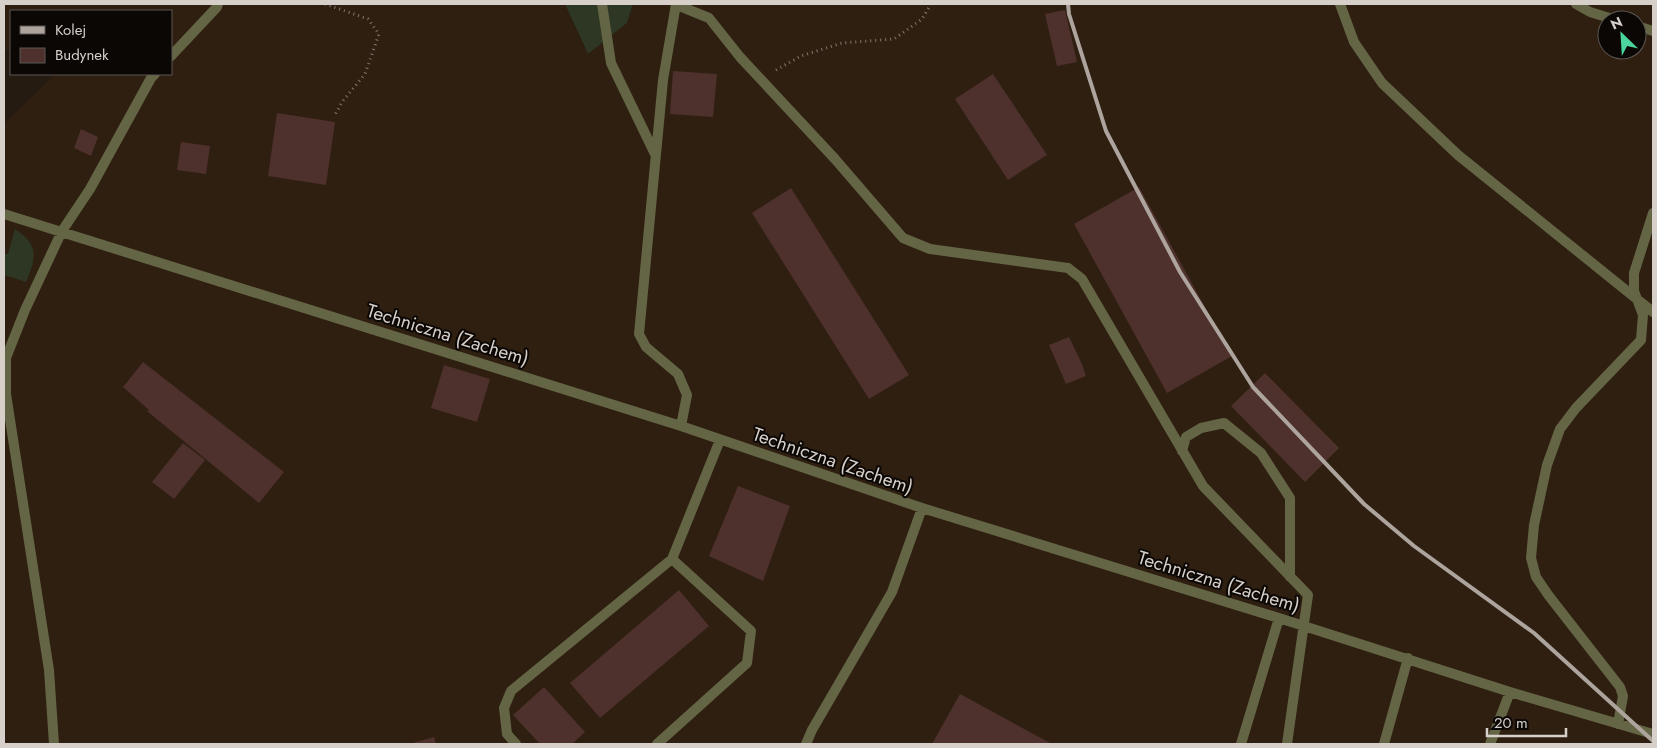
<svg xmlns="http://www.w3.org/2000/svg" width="1657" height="748" font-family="Jost,sans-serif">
  <rect width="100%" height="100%" fill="#251b11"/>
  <path fill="#2f1f11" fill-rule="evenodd" d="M4,4H565L588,54L627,23L633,4H1653V744H4V124L55,74H171V11H11V51L4,49ZM1607,20H1637V50H1607Z"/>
  <path fill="#2d3724" d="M565,4H633L627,23L588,54Z
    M15,229C40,246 36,258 26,282L4,275V254H8Z"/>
  <path fill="#4e302c" d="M1065,10L1077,62L1057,66L1045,14Z
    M673,71L717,74L713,117L670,114Z
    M993,74L1047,155L1008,180L955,99Z
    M277,113L335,122L326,185L268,176Z
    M81,129L98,137L91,156L74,148Z
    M181,142L210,146L206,174L177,170Z
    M1139,187L1232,356L1167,393L1074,224Z
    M791,188L909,375L869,399L752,213Z
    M1069,337L1082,364L1086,376L1066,384L1049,345Z
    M143,362L284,472L259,503L147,411L149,410L123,387Z
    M444,365L490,379L477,422L431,408Z
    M1265,373L1339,448L1305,482L1231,406Z
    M183,443L205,460L174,499L152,482Z
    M738,486L790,506L763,581L709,556Z
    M679,590L709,626L600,718L570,683Z
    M544,687L585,732L572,744H540L513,715Z
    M960,694L1052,744H932Z
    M434,737L436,744H409Z"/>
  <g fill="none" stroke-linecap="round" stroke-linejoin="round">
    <path stroke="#817870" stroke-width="3" stroke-dasharray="1 4" stroke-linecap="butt" d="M325,4L368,19L379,34L365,74L342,102L335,115
      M776,70L801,56L842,43L894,39L922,19L931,4"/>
    <path stroke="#646545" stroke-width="10" d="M602,4L611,63L655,154
      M676,4L663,80L639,334L646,347L678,374L687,395L681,426
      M1340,4L1354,42L1382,83L1458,155L1653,312
      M1576,4L1590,12L1616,20
      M677,5L709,18L740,57L835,159L903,238L930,249L1068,268L1082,279L1203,486L1308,595L1287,744
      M1637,26L1653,31
      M171,56L217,7L218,4
      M4,214L681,426L922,508L1282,619L1510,692L1653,734
      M1182,451L1186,437L1201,428L1224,423L1261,453L1290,498V577
      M1618,724L1623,696L1620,687L1549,596L1536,577L1531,558L1534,525L1547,465L1560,429L1576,408L1641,340L1643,315L1634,291V273L1653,213
      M54,744L49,670L6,394V358L25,310L62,231L90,189L151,78L155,74
      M516,744L507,734L504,708L511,691L672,559L720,440
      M657,744L747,663L751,631L672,559
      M806,744L812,730L892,592L922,508
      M1241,744L1279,618
      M1384,744L1408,658
      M1490,744L1510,692"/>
    <path stroke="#ada49e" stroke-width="4" d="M1068,4L1069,14L1106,131L1180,272L1253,387L1364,504L1414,546L1534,633L1653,741"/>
  </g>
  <g text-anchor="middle" stroke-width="4" stroke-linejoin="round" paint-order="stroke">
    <g font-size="19" fill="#d7cfc9" stroke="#0b0704">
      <text transform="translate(448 334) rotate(17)" y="7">Techniczna (Zachem)</text>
      <text transform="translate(833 460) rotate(19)" y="7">Techniczna (Zachem)</text>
      <text transform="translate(1219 581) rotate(17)" y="7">Techniczna (Zachem)</text>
    </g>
  </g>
  <rect width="1657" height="748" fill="none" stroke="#d7cfc9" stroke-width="10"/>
  <rect x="10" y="10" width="162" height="65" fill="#0b0704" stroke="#5d5753"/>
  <rect x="20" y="26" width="25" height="8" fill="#ada49e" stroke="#5d5753"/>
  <text x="55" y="35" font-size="15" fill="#d7cfc9">Kolej</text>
  <rect x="20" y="48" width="25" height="15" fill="#4e302c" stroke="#5d5753"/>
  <text x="55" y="60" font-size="15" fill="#d7cfc9">Budynek</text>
  <g transform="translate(1622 35) rotate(335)"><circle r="24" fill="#0b0704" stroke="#5d5753"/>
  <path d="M0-4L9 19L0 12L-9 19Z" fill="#4bd49b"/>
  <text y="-8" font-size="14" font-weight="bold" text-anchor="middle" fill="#d7cfc9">N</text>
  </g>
  <path d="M1487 728v8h79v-8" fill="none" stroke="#d7cfc9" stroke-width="2.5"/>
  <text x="1494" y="728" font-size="15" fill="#d7cfc9" stroke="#0b0704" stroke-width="4" paint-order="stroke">20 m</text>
</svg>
